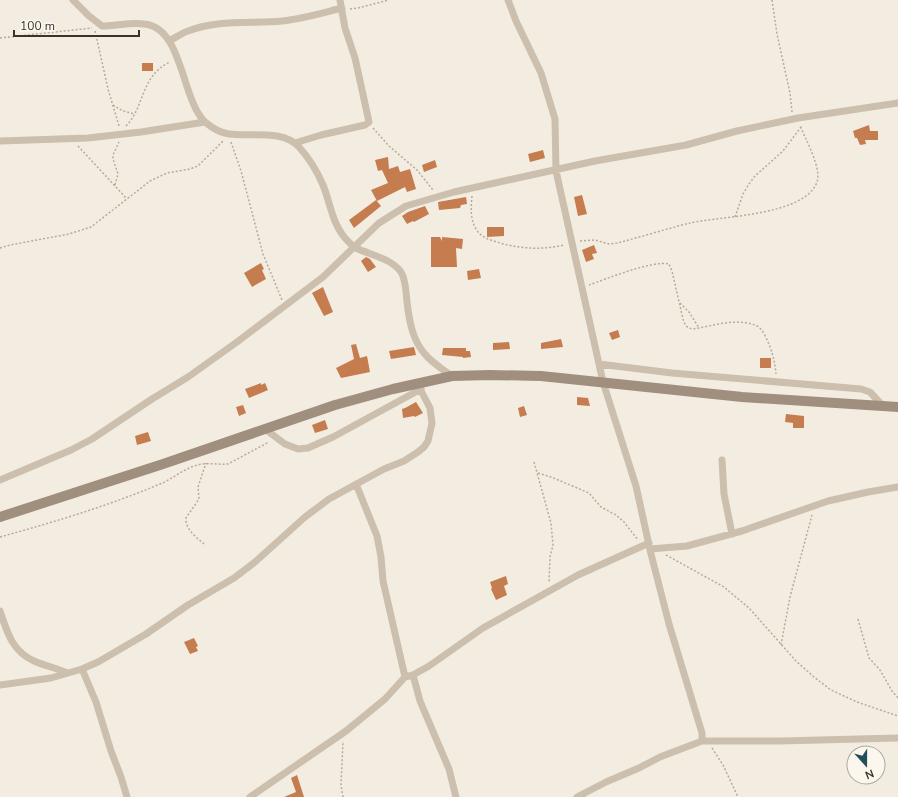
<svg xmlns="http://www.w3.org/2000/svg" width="898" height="797" font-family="'Nunito Sans',sans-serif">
  <rect width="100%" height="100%" fill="#f3ede1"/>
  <path fill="#c57c4e" d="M142,63H153V71H142Z
    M869,125L870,131H878V140H865L866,144L860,145L857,138H855L853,131Z
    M543,150L545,158L530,162L528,154Z
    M388,157L389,169L398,166L400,172L410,169L416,189L407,192L405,187L377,201L371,190L388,183L382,170L378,171L375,160Z
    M435,160L437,167L424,172L422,165Z
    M582,195L587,214L578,216L574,197Z
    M466,197L467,204L461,205L460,208L439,210L438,202Z
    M376,200L381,206L354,228L349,220Z
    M425,206L429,214L414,222L413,221L407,224L402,216L408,212Z
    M487,227H504V236L487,237Z
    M431,237H440L442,241V237L463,239L462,249L456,248L457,267H431Z
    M594,245L597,253L592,254L594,259L586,262L582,250Z
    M366,257L370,259L376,267L368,272L361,261Z
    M261,263L264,269L262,270L266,279L252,287L244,273Z
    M479,269L481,278L468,280L467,271Z
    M323,287L333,312L324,316L312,293Z
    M618,330L620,337L612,340L609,333Z
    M561,339L563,347L541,349V343Z
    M509,342L510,349L493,350V343Z
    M356,344L360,358L367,356L370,372L341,378L336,368L354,359L351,345Z
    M414,347L416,355L391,359L389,351Z
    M443,348H466V351H470L471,357L463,358V357L442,355Z
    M760,358H771V368H760Z
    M261,383V385L265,383L268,390L249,398L245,389Z
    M577,397L588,398L590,406L577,405Z
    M416,402L423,413L415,417L414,416L403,418L402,409L405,408Z
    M243,405L246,413L239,416L236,407Z
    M524,406L527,415L520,417L518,408Z
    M786,414L804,416V428H793V423L785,422Z
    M325,420L328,429L315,433L312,425Z
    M148,432L151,441L137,445L135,436Z
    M506,576L508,584L504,586L507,595L496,600L491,589L492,588L490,582Z
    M194,638L198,646L196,647L198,651L190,654L184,642Z
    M297,775L304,797H284L296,792L291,778Z"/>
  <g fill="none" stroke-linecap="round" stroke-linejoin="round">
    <path stroke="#b8aa97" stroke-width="1.5" stroke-dasharray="2 2" stroke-linecap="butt" d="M772,0L777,34L790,93L792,112
      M350,9L358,8L389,0
      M95,31L108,89L119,126
      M0,38L92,28
      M113,105L123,111L135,114
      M126,126C145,107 140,76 170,62
      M373,128L389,146L417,170L433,190
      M231,142L241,171L263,254L282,300
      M78,146L127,199
      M115,185L118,174L113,159V155L119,142
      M472,196C471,207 470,219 476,229C481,238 491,240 500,243C522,249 542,250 564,245
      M735,217L743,194L749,184L755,176L783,151L801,127
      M580,241L595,240L609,244L617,243C641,237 666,229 690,223C720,216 805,216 817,182C822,168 805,139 800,125
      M0,248L10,245L69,234L91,227L150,181L167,173L190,169L198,166L224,140
      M589,285C606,279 653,260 669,264L672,271L683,319C685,325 686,328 693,329C713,326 737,317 757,326C763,329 766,338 769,344C773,355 775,363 776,374
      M680,303L689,312L699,328
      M534,462L551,523L553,545L550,557L549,582
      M538,473L551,477L589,493L601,507L616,515L624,522L638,540
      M0,537C54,522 108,506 160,484C173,479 184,468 198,465C208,462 218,465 228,464L269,442
      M204,544C196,537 185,529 186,518L199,499L198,487L206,463
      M666,555L724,587L749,608L796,661L814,677L831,690L857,702L898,716
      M858,619L869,658L880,670L892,691L898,698
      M781,645L790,597L812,515
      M712,748L723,765L738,797
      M343,797L341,785L343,741"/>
    <path stroke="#ccbfad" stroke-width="7" d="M73,0L89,16L102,26C116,26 130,22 144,24C183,27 181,99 205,122C211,127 221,133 229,134C250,137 283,129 299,147C309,158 317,171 323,185C330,202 332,223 345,238C348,241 352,246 356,248C370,255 391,258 401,272C406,280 406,293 407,302C409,319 412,339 424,353C431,362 442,369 452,376
      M508,0L516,21L541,73L555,119L556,171L603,382L636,486L651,554L669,624L702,733V741
      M169,41C175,38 182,33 188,31C218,19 251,24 282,21C302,19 322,13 342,8
      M0,141L88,138L141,132L205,122
      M295,143L321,135L365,125L369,122L355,58L345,28L340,0
      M599,364L672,373L861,389L870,392L883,406
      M265,429L285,444L298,449L308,448L333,437L421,389
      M722,460L724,494L732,534
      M0,480L71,450L92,439L152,399L188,377L237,342L323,277L379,223L406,206L454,192L595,161L686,145L737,131L798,118L898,103
      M356,484L377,536L381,557L383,581L405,677
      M650,549L687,546L742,531L828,501L868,492L898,487
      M0,611C7,632 12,651 34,661C45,666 57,668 67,673
      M82,669L96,702L111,751L121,777L127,797
      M413,675L420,701L449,769L456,797
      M0,685L51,678L82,669L98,662L146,634L188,605L234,578L255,562L305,517L329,499L384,469L404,461L418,452L424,447L428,441L432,423L430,408L417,383
      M250,797L346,731L385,699L405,677L413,675L429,666L483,628L578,575L649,543
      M577,797L606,782L639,768L660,757L702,741H780L898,738"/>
    <path stroke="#a08f7e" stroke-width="10" d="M0,517L163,464L335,405L393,389L452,376L490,375L541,376L742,397L898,407"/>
  </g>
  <g transform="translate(866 765) rotate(159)"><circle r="19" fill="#fbf7ee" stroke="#aea8a0"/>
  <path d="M0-3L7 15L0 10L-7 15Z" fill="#21505c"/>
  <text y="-6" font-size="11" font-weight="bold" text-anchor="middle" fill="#3a322b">N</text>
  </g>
  <path d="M14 30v6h125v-6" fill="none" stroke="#3a322b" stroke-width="2"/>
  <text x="20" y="30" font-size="12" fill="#3a322b" stroke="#fbf7ee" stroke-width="3" paint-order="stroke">100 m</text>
</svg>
